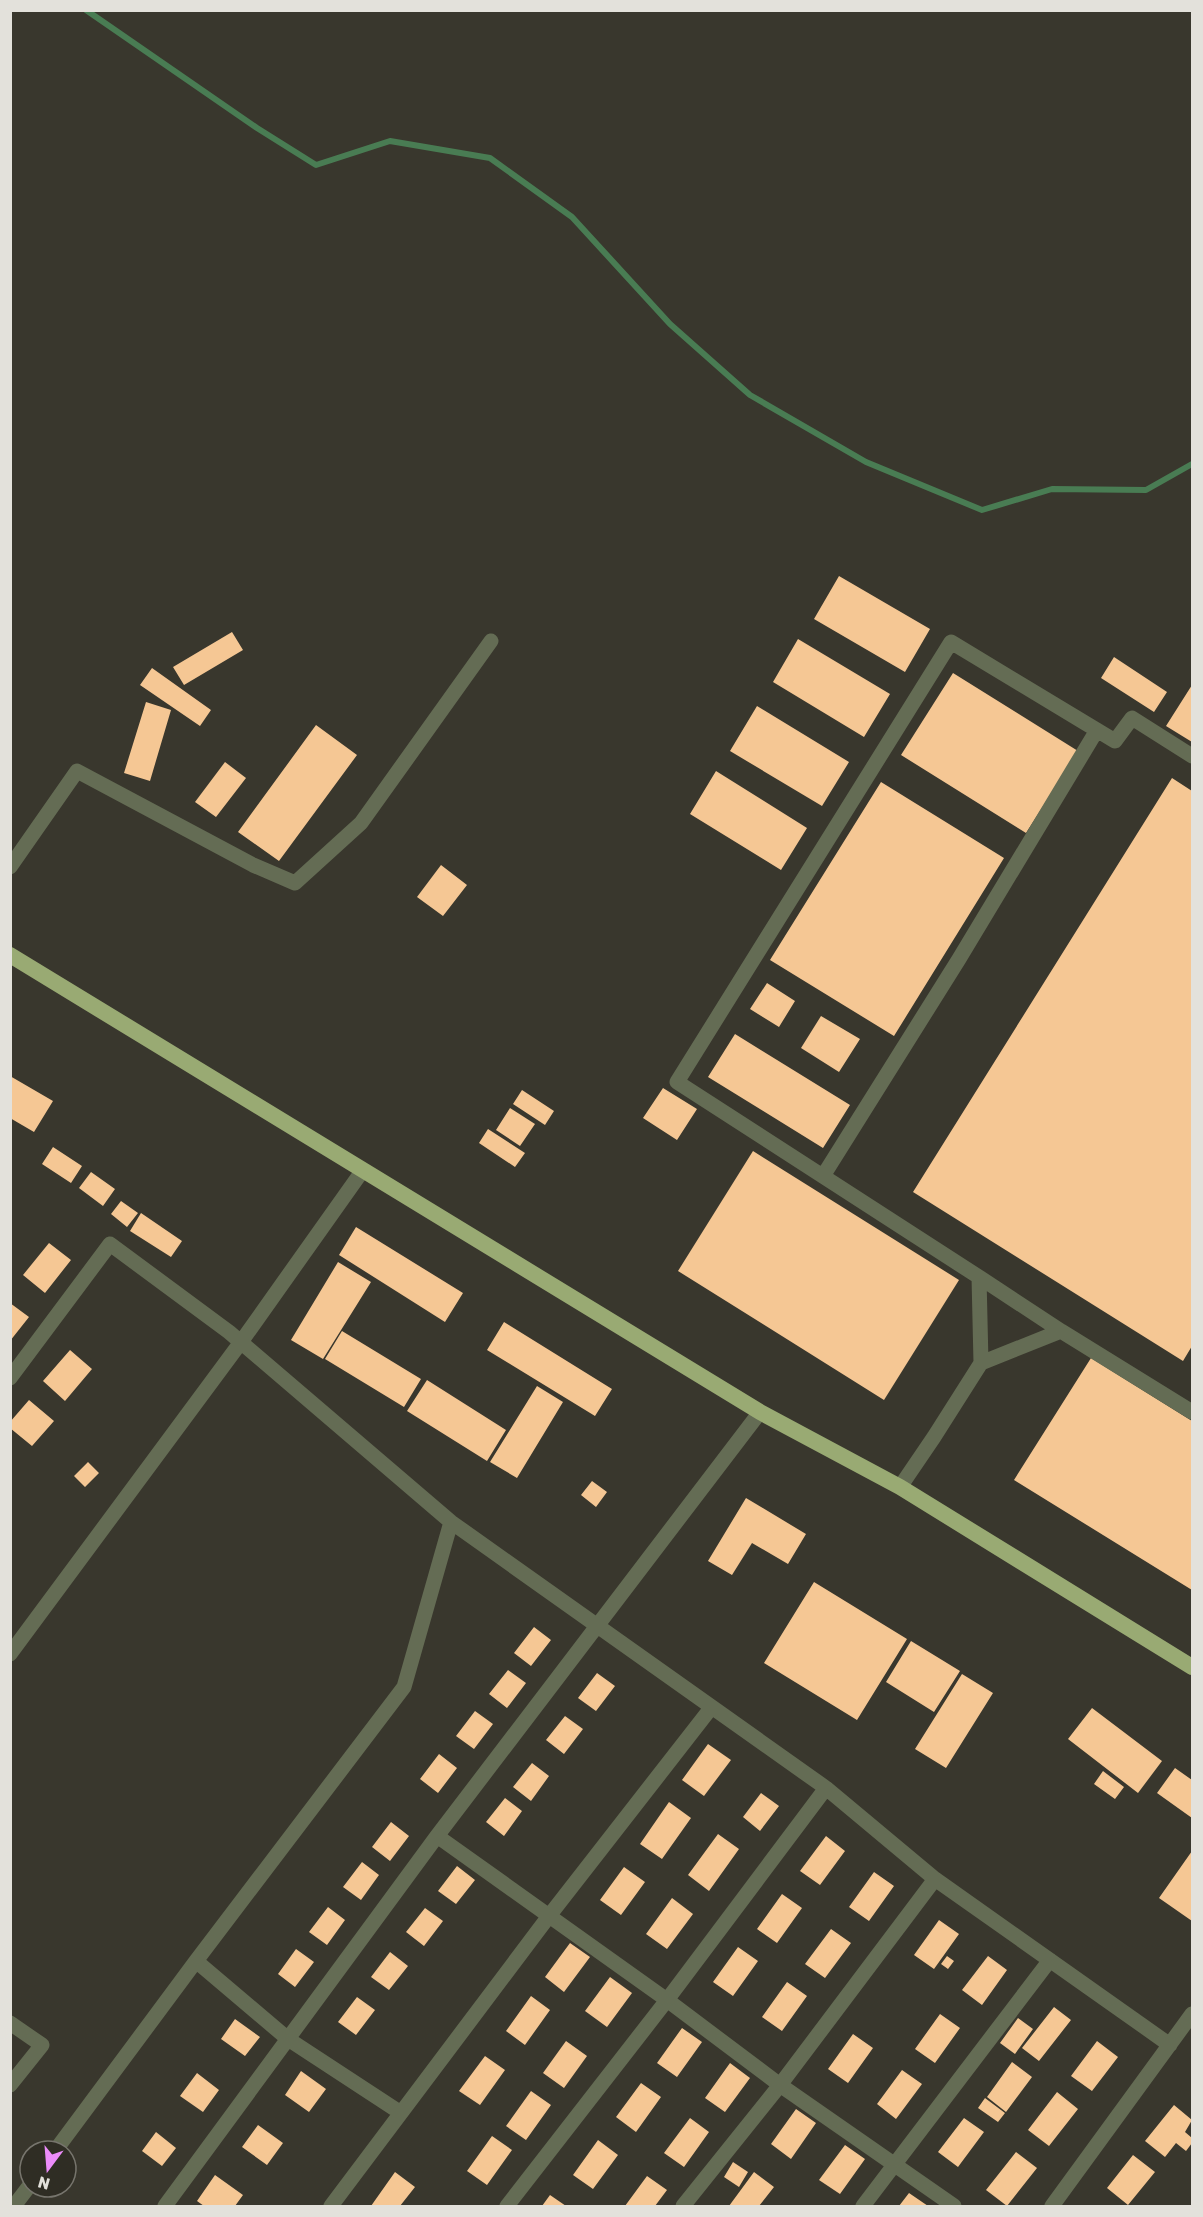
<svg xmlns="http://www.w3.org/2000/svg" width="1203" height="2217" font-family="Rubik,sans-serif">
  <rect width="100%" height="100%" fill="#39372d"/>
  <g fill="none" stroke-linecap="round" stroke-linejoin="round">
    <path stroke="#497c53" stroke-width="6" d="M86,10L257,128L316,165L390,141L490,158L572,217L670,324L750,395L866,462L982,510L1052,489L1146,490L1192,464"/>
  </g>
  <path fill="#f5c794" d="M839,576L930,629L905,672L814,619Z
    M232,632L243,650L184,685L173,667Z
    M798,639L890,694L864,737L773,682Z
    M1114,657L1167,692L1154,712L1101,678Z
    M152,668L211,710L200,726L140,685Z
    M953,673L1078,751L1026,833L901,755Z
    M1192,685V742L1166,726Z
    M146,702L171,710L150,781L124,773Z
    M757,706L849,762L822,806L730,751Z
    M316,725L357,755L279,861L238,832Z
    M225,762L246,778L216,817L195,802Z
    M716,771L807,828L781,870L690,814Z
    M1172,778L1192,791V1346L1183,1361L913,1192Z
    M881,782L1004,858L894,1036L770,960Z
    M441,865L467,885L443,916L417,897Z
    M767,983L795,1001L779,1027L750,1009Z
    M821,1016L860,1039L839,1072L801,1048Z
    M735,1034L850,1105L823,1148L708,1077Z
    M10,1076L53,1101L34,1132L10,1118Z
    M663,1088L697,1109L677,1140L643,1118Z
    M522,1090L554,1111L545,1125L513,1104Z
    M510,1108L535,1124L520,1146L496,1130Z
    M488,1129L525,1153L515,1167L479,1143Z
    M53,1147L82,1166L71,1183L42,1164Z
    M753,1151L959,1280L884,1400L678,1271Z
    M91,1172L115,1189L103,1206L79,1188Z
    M121,1201L138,1213L127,1227L111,1214Z
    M141,1213L182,1241L171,1257L130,1231Z
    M356,1227L463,1293L445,1322L339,1255Z
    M49,1243L71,1260L45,1293L23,1275Z
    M338,1262L371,1282L323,1359L291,1340Z
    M10,1303L29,1317L10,1341Z
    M504,1322L612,1389L595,1416L487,1350Z
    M342,1331L421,1379L404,1407L325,1359Z
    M70,1350L92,1369L65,1401L43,1381Z
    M1091,1358L1192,1421V1590L1014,1480Z
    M427,1380L506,1430L487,1461L407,1411Z
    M537,1386L563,1402L517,1478L490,1462Z
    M29,1400L54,1421L32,1446L10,1428V1422Z
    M88,1462L99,1473L85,1487L74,1476Z
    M592,1481L607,1492L596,1507L581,1495Z
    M746,1498L806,1534L788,1564L752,1543L732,1575L708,1561Z
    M814,1582L907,1639L857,1720L764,1663Z
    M534,1627L551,1640L531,1666L514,1653Z
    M911,1641L960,1671L934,1712L886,1682Z
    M508,1670L526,1683L507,1708L489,1694Z
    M597,1673L615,1686L596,1711L578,1698Z
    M962,1674L993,1693L946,1768L915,1749Z
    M1092,1708L1162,1761L1138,1793L1068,1739Z
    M475,1711L493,1724L474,1749L456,1736Z
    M565,1716L583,1729L564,1754L546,1740Z
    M708,1744L731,1760L704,1796L682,1780Z
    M439,1754L457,1768L438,1793L420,1779Z
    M532,1763L549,1776L531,1801L513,1787Z
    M1175,1768L1192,1780V1818L1157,1793Z
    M1103,1771L1124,1787L1115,1799L1094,1784Z
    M761,1793L779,1806L760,1831L743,1817Z
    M505,1798L522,1811L504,1836L486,1822Z
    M669,1802L691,1818L662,1859L640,1844Z
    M391,1822L409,1836L390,1861L372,1847Z
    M718,1834L739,1849L709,1891L688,1875Z
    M826,1836L845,1851L820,1885L800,1871Z
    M1192,1851V1921L1159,1898Z
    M362,1862L379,1875L361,1900L343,1887Z
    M457,1866L475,1880L456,1904L438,1891Z
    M624,1867L645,1882L621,1915L600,1900Z
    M874,1872L894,1886L869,1921L849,1907Z
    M782,1894L802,1908L777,1943L757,1929Z
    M672,1898L693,1914L667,1949L646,1934Z
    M328,1907L345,1920L327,1945L309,1932Z
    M425,1908L443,1921L424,1946L406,1932Z
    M939,1920L959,1934L934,1969L914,1955Z
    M831,1929L851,1943L825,1978L805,1964Z
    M570,1943L590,1957L564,1992L545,1977Z
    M738,1947L758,1961L733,1996L713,1982Z
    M296,1949L314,1962L295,1987L278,1974Z
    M390,1952L408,1966L389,1990L371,1977Z
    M947,1956L954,1961L948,1969L941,1964Z
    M988,1956L1007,1970L982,2005L962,1990Z
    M610,1977L632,1993L607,2027L585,2011Z
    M787,1982L807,1996L782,2031L762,2017Z
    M531,1996L550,2010L525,2045L506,2031Z
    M357,1997L375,2010L356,2035L338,2022Z
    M1054,2007L1071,2020L1039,2061L1022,2048Z
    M940,2014L960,2028L935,2063L915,2049Z
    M1018,2018L1033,2029L1015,2054L1000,2043Z
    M235,2019L260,2037L245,2056L221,2039Z
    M682,2028L702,2042L677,2077L657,2063Z
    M853,2034L873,2048L848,2083L828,2069Z
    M566,2041L587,2056L564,2088L543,2073Z
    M1097,2041L1118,2057L1092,2091L1071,2076Z
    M485,2056L505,2070L480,2105L459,2091Z
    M1012,2062L1032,2077L1006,2112L987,2097Z
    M730,2063L750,2078L725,2112L705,2098Z
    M902,2070L922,2084L896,2119L877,2104Z
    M301,2071L326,2089L309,2112L285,2095Z
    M197,2073L219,2090L203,2112L180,2096Z
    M641,2083L661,2097L636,2132L616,2117Z
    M531,2091L551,2105L526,2140L506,2126Z
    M1057,2092L1078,2109L1049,2146L1028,2130Z
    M985,2098L1005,2113L998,2122L978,2108Z
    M1174,2105L1192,2120L1185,2132L1192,2138V2143L1186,2151L1176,2143L1165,2157L1145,2141Z
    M796,2109L816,2123L791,2159L771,2144Z
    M690,2118L709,2132L684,2167L664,2153Z
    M964,2118L984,2132L958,2167L938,2152Z
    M258,2125L283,2143L267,2165L242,2147Z
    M156,2132L176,2148L162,2166L142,2151Z
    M492,2136L512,2150L487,2185L467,2171Z
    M598,2140L618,2155L593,2189L573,2175Z
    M845,2145L865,2159L840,2194L819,2180Z
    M1016,2152L1037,2168L1007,2206L986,2190Z
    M1133,2155L1155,2172L1128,2205L1107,2188Z
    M733,2162L748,2172L739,2187L724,2177Z
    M395,2172L415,2187L400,2206H371Z
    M754,2172L774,2187L759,2206H729Z
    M215,2175L243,2195L235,2206H204L197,2201Z
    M647,2176L667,2190L655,2206H625Z
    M909,2193L928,2206H899Z
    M550,2195L566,2206H542Z"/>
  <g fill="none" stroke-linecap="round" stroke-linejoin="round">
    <path stroke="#646c54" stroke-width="15" d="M10,867L77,771L253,865L295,883L361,823L491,641
      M823,1176L959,959L1097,730
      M979,1277L1061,1331
      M981,1363L1061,1331L1192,1412
      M10,1378L110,1244L229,1332L451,1522L826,1788L935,1879L1170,2045
      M900,1487L934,1437L981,1363L979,1277L677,1082L951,642L1115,741L1132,718L1192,756
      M10,1654L241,1342L363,1170
      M437,1836L667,2000L780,2085L954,2206
      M196,1961L288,2039L401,2113
      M10,2023L42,2045L10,2085
      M55,2151L196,1961L404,1687L451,1522
      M14,2206L30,2185
      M165,2206L437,1836L760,1412
      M331,2206L549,1916L711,1708
      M507,2206L667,2000L826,1788
      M683,2206L780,2085L935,1879
      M863,2206L1050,1960
      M1052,2206L1192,2014"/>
    <path stroke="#99aa73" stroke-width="16" d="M10,955L760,1412L900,1487L1192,1667"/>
  </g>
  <rect width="1203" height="2217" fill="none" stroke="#e3e1db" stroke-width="24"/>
  <g transform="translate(48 2169) rotate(196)"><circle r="28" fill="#2f2d24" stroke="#77756d" stroke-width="1.5"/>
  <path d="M0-4.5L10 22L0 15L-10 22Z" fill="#ec8cfa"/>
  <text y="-9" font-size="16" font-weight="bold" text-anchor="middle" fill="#e3e1db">N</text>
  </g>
</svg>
